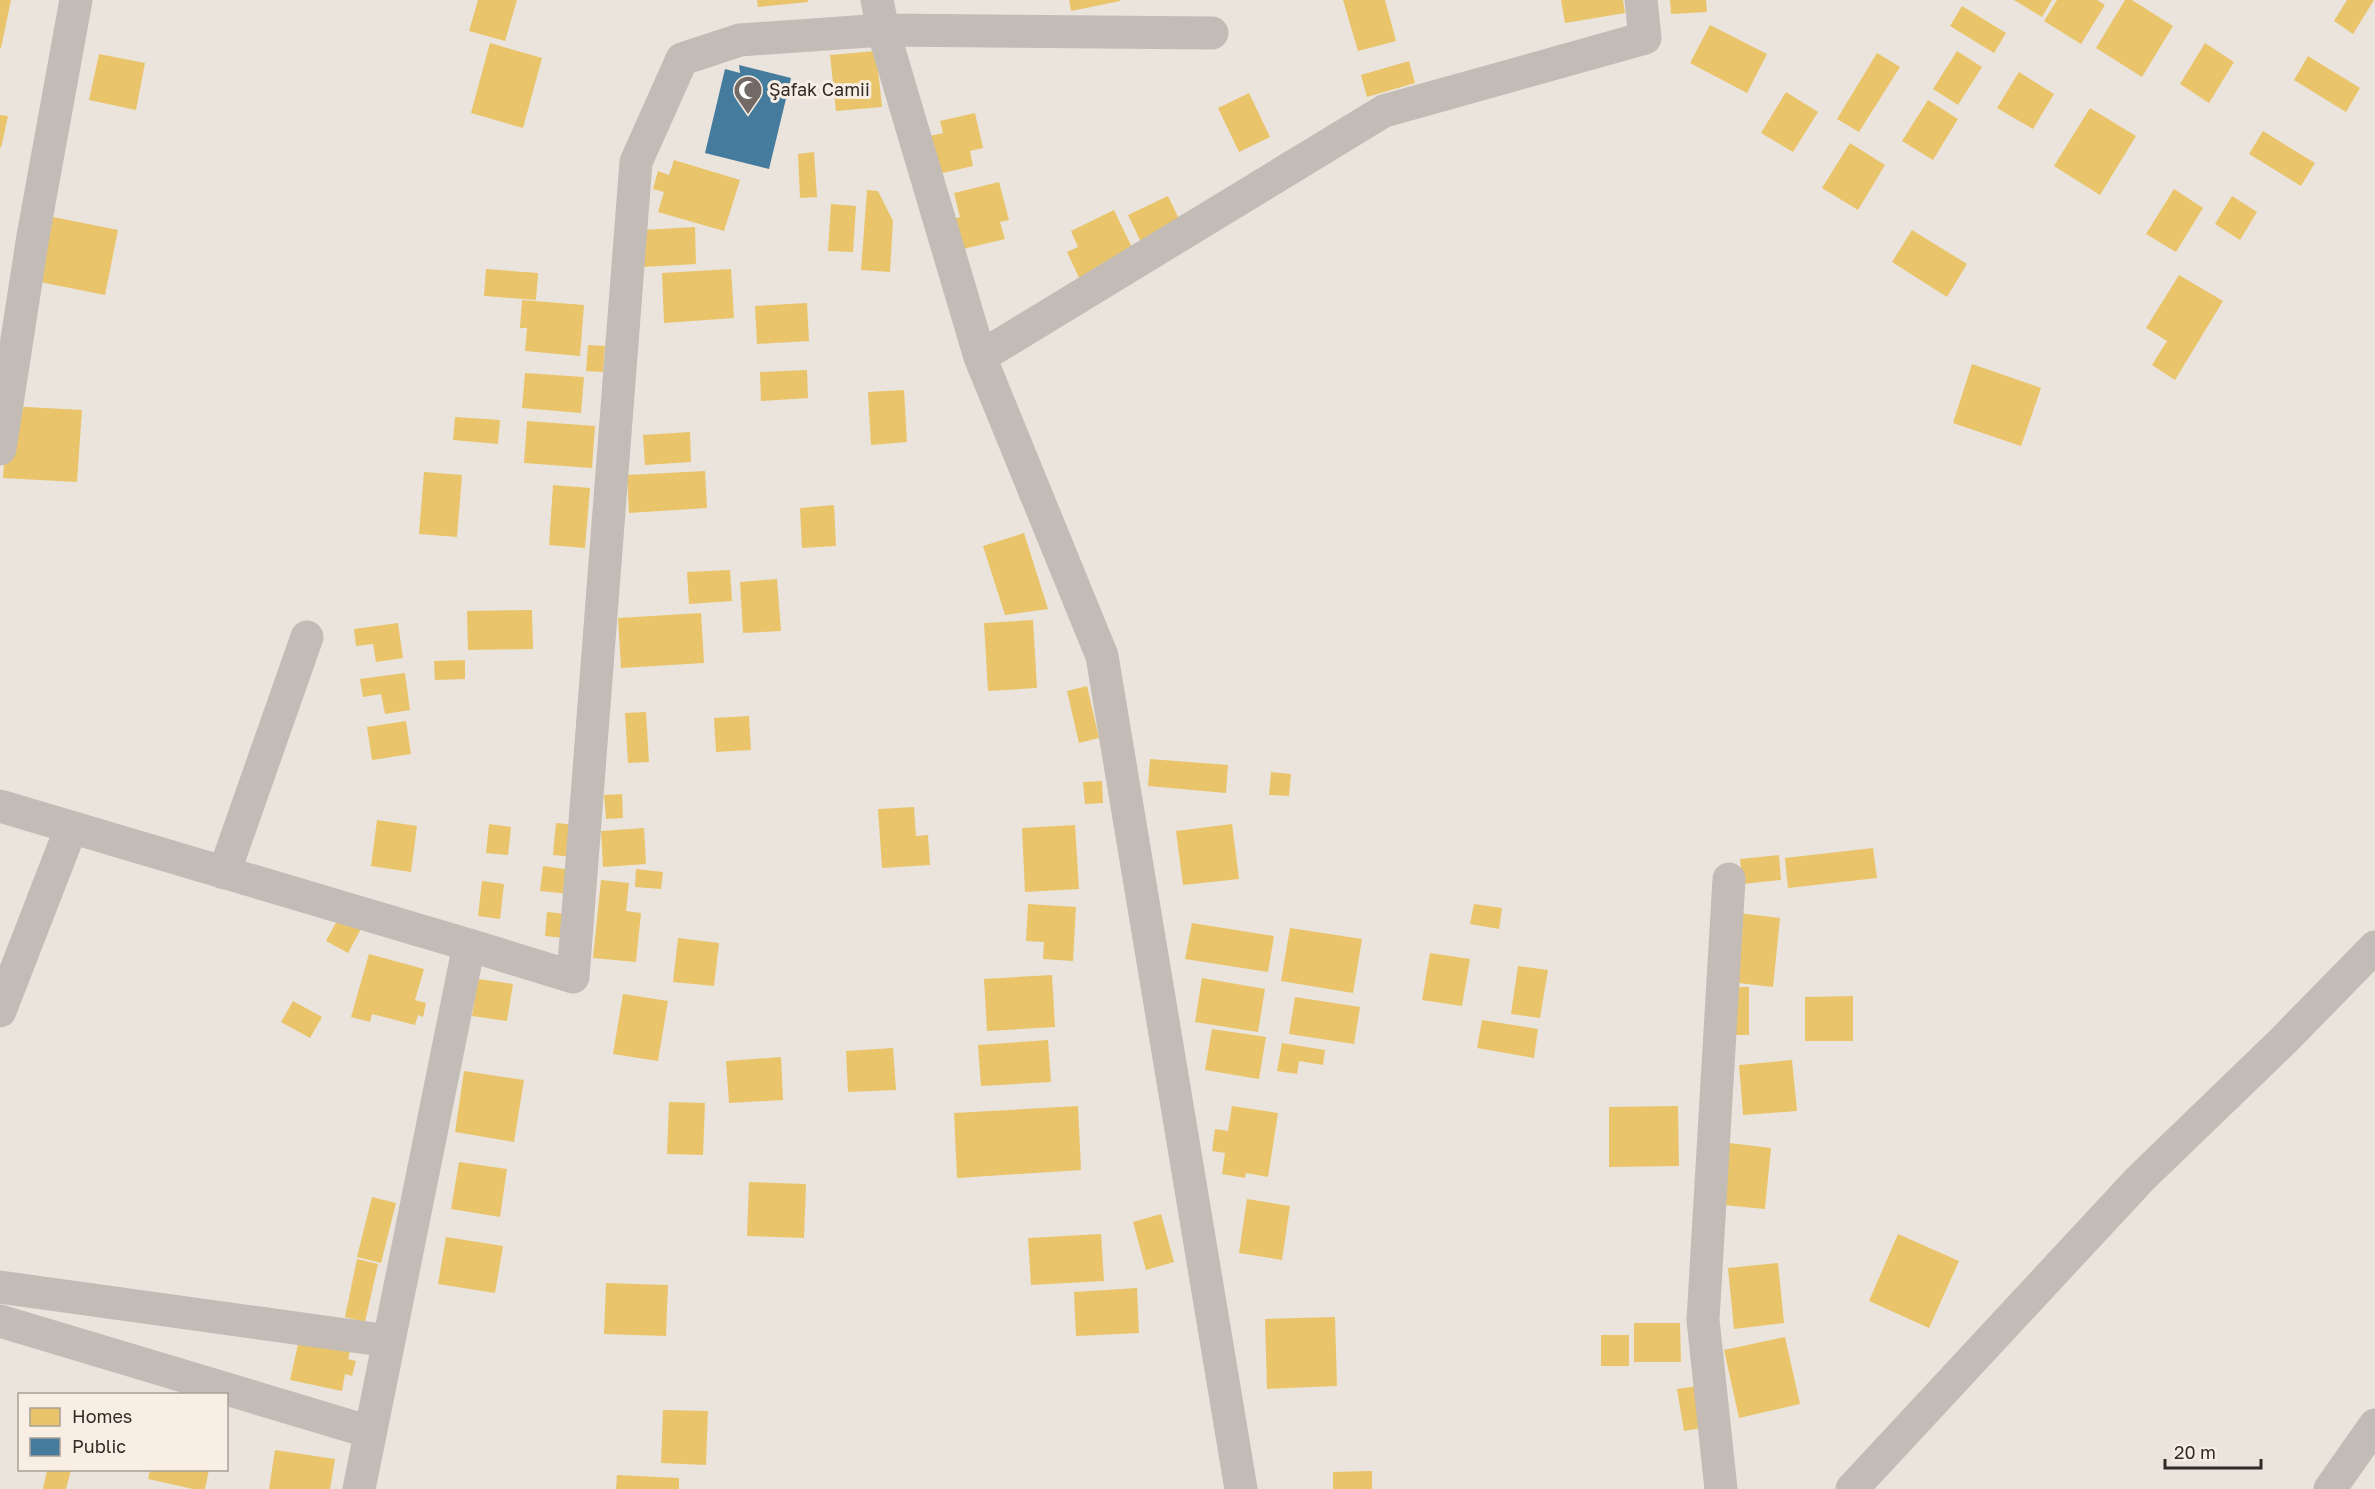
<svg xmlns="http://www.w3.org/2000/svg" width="2375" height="1489" font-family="'Golos Text',sans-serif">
  <rect width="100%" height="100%" fill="#eae4dd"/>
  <path fill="#e9c46a" d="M0,0H11L1,48H0Z
    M478,0H517L505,41L469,31Z
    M757,0H808V2L758,7Z
    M1069,0H1120V1L1071,11Z
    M1343,0H1385L1396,41L1358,51Z
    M1561,0H1623L1625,13L1565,23Z
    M1670,0H1706L1707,12L1671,14Z
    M2014,0H2052L2042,17Z
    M2057,0H2097L2105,5L2081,44L2044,21Z
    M2125,0H2132L2173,26L2142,77L2096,48Z
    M2347,0H2374L2353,34L2334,21Z
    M1962,6L2006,33L1994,53L1950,26Z
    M1710,25L1767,54L1747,93L1690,63Z
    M490,43L542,58L523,128L471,113Z
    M2205,43L2234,62L2209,103L2180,84Z
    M876,51L882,107L836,111L830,55Z
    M1957,51L1982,67L1958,105L1933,89Z
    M1877,53L1900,67L1859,132L1837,119Z
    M99,54L145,63L136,110L89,100Z
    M2308,56L2360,88L2346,112L2294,80Z
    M1409,61L1415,83L1367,97L1361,75Z
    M2019,72L2054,94L2033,129L1997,108Z
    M1786,92L1818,112L1793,152L1761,133Z
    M1249,93L1270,137L1239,152L1218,108Z
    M1928,100L1958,119L1933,160L1902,141Z
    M2090,108L2136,136L2100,195L2054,166Z
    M975,113L983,148L970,151L973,166L930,176L921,138L943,133L940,121Z
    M0,115L8,116L1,148L0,147Z
    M2263,131L2315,163L2301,186L2249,154Z
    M1850,143L1885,165L1858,210L1822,188Z
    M814,152L817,197L800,198L798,154Z
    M674,160L740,180L724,231L658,212L664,192L653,189L658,171L669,175Z
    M999,182L1009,220L1000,222L1005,239L959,250L952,219L960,217L954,193Z
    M2174,189L2203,208L2176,252L2146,234Z
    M867,190L878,191L893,221L890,272L861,270Z
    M1168,196L1181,223L1141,242L1128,215Z
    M2232,196L2257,212L2240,240L2215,224Z
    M831,204L856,206L853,252L828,251Z
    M1114,210L1137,258L1082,284L1067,252L1078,247L1071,231Z
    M53,217L118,230L105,295L40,282Z
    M695,227L696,264L643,267L641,230Z
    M1912,230L1967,264L1947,297L1892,262Z
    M486,269L538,273L536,300L484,296Z
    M731,269L734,318L664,323L662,273Z
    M2179,275L2223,301L2175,380L2152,365L2167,341L2146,328Z
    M522,300L584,305L580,356L525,351L527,328H520Z
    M807,303L809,341L757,344L755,306Z
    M588,345L605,346L603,372L586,371Z
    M1972,364L2041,388L2021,446L1953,423Z
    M807,370L808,398L761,401L760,372Z
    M525,373L584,377L581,413L522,408Z
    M904,390L907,442L871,445L868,392Z
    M8,406L82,410L77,482L3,478Z
    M455,417L500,420L498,444L453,440Z
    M527,421L595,426L592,468L524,463Z
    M690,432L691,462L645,465L643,435Z
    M705,471L707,508L629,513L627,475Z
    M424,472L462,475L457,537L419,534Z
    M553,485L590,488L585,548L549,545Z
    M834,505L836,546L802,548L800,508Z
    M1024,533L1048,609L1005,615L983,546Z
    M730,570L732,601L689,604L687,572Z
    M777,579L781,631L743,633L740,582Z
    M532,610L533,649L468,650L467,611Z
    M701,613L704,663L621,668L618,618Z
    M1033,620L1037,688L988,691L984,623Z
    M398,623L403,658L376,662L373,644L356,646L354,629Z
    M465,660V679L435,680L434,661Z
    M405,673L410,710L385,714L381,694L363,697L360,679Z
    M1087,686L1099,738L1079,743L1067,691Z
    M646,712L649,762L628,763L625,713Z
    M749,716L751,750L716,752L714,718Z
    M406,721L411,754L372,760L367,727Z
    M1150,759L1228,765L1226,793L1148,786Z
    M1271,772L1291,774L1289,796L1269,795Z
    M1102,781L1103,803L1085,804L1083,782Z
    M622,794L623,818L606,819L604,795Z
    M914,807L916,836L928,835L930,865L882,868L878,809Z
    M377,820L417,826L411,872L371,866Z
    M556,823L577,825L574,857L553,855Z
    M489,824L511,827L508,855L486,853Z
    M1232,824L1239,879L1183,885L1176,831Z
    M1075,825L1079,889L1025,892L1022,828Z
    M644,828L646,864L603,867L601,831Z
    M1873,848L1877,878L1788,888L1785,858Z
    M1779,855L1781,880L1743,884L1740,859Z
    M543,866L572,870L570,894L540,891Z
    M636,869L663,872L661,889L635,887Z
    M601,880L629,883L626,911L641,913L636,962L593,958Z
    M482,881L504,884L500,919L478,916Z
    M1028,904L1076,907L1073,961L1043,959L1044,942L1026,941Z
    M1474,904L1502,908L1499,929L1470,924Z
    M547,912L566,914L564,938L545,936Z
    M1738,913L1780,918L1773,987L1730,982Z
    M339,917L361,929L348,953L326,941Z
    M1192,923L1274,936L1268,972L1185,959Z
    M1290,928L1362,939L1353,993L1281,981Z
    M678,938L719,943L714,986L673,982Z
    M1430,953L1470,959L1462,1006L1422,1000Z
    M369,954L424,969L415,1000L426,1003L423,1017L418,1015L415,1025L372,1014L370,1022L351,1017Z
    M1518,966L1548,970L1540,1018L1511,1014Z
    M1052,975L1055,1027L987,1031L984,979Z
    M1202,978L1265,989L1258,1032L1195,1022Z
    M478,979L513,984L507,1021L472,1016Z
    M1725,987H1749V1035H1725Z
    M623,994L668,1001L658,1061L613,1054Z
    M1853,996V1041H1805V997Z
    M1295,997L1360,1007L1354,1044L1289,1034Z
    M293,1001L322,1017L310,1038L281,1022Z
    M1482,1020L1538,1029L1534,1058L1477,1048Z
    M1212,1029L1266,1037L1259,1079L1205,1070Z
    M1048,1040L1051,1082L981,1086L978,1045Z
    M1282,1043L1325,1050L1323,1065L1299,1061L1297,1074L1277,1071Z
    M893,1048L896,1090L848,1092L846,1051Z
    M781,1057L783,1100L729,1103L726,1061Z
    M1792,1060L1797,1111L1743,1115L1739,1065Z
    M464,1071L524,1080L514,1142L455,1132Z
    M669,1102L705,1103L703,1155L667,1154Z
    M1078,1106L1081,1170L957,1178L954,1113Z
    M1232,1106L1278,1113L1268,1177L1246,1173L1245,1178L1222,1174L1225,1153L1212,1151L1215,1129L1228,1131Z
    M1678,1106L1679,1166L1609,1167V1107Z
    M1729,1143L1771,1148L1765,1209L1723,1205Z
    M459,1162L507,1169L500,1217L451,1209Z
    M749,1182L806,1184L804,1238L747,1236Z
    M372,1197L396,1203L381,1263L357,1257Z
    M1247,1199L1290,1206L1282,1260L1239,1253Z
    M1161,1214L1174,1262L1146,1270L1133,1222Z
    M1101,1234L1104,1281L1031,1285L1028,1238Z
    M1898,1234L1959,1261L1929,1328L1869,1301Z
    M446,1237L503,1246L495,1293L438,1284Z
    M357,1259L378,1264L365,1322L345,1317Z
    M1778,1263L1784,1323L1734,1329L1728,1268Z
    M606,1283L668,1285L666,1336L604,1334Z
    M1137,1288L1139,1333L1076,1336L1074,1292Z
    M1335,1317L1337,1386L1267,1389L1265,1319Z
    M1634,1323H1680L1681,1362H1634Z
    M302,1326L351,1347L348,1359L356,1361L352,1376L345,1374L342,1391L290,1380Z
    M1601,1335H1629V1366H1601Z
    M1785,1337L1800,1404L1739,1418L1724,1350Z
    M1705,1385L1712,1426L1684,1431L1677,1389Z
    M663,1410L708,1411L706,1465L661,1463Z
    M275,1450L335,1459L330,1489H269Z
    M47,1470H71L66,1489H43Z
    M150,1470H209L205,1489H193L148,1479Z
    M1372,1471V1489H1333V1472Z
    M617,1475L679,1478V1489H616Z"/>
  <path fill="#457b9d" d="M739,65L791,78L769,169L705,153L725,69L740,73Z"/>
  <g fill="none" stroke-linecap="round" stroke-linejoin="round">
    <path stroke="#c3bcb6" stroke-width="33" d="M877,0L883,30L980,357L1102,656L1241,1489
      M980,357L1384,111L1645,38L1641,0
      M0,449L33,236L76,0
      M0,806L469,945
      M224,873L307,637
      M0,1011L71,828
      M0,1287L389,1341
      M0,1321L370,1432
      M359,1489L469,945L573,977L636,162L682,59L740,40L883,30L1212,33
      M1721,1489L1703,1320L1729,879
      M1852,1489L2140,1179L2284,1040L2375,947
      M2330,1489L2375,1425"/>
  </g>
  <defs>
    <g id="mosque-pin" transform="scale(1.5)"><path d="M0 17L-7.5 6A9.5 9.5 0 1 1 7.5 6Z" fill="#736a66" stroke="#f8eee3"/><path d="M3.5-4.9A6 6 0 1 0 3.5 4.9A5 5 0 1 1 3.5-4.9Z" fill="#fff"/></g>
  </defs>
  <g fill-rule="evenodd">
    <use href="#mosque-pin" x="748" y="90"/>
  </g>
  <g text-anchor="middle" stroke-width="6" stroke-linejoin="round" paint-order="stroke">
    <g font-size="18" fill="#332926" stroke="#f8eee3" text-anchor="start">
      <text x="769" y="96">Şafak Camii</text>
    </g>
  </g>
  <rect x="18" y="1393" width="210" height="78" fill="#f8eee3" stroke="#a99f97" stroke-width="1.5"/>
  <rect x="30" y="1408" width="30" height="18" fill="#e9c46a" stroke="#a99f97" stroke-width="1.5"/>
  <text x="72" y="1423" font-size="18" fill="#332926">Homes</text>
  <rect x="30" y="1438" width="30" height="18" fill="#457b9d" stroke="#a99f97" stroke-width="1.5"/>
  <text x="72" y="1453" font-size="18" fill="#332926">Public</text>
  <path d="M2165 1459v9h96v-9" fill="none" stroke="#332926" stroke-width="3"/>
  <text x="2174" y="1459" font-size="18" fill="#332926" stroke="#f8eee3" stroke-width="4.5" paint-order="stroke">20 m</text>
</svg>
